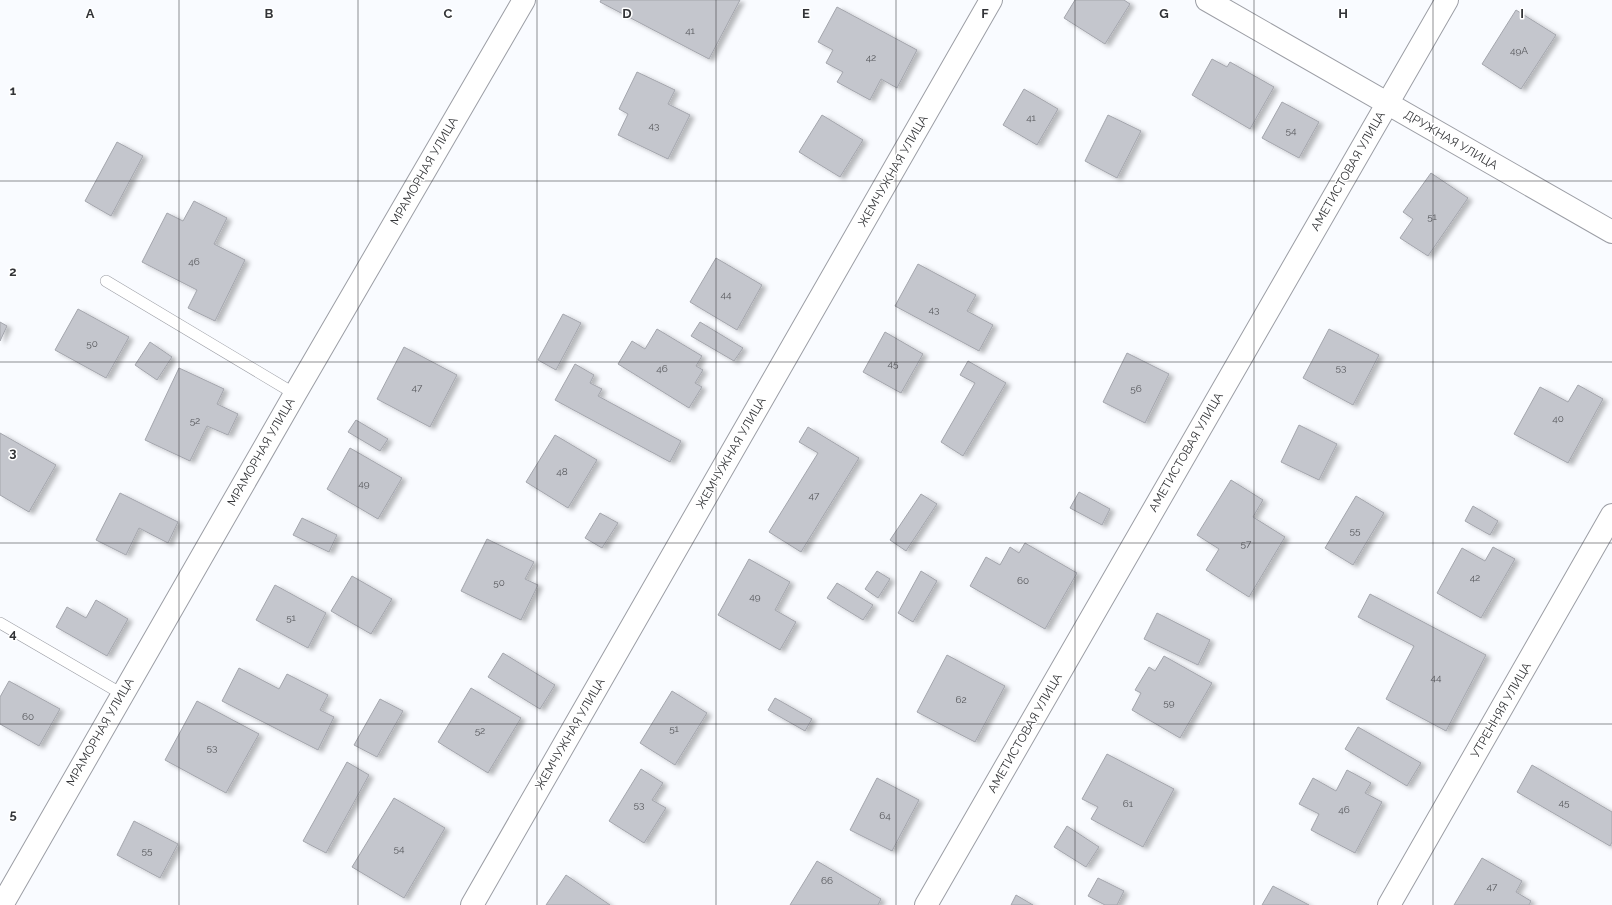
<svg xmlns="http://www.w3.org/2000/svg" width="1612" height="905" font-family="Raleway,sans-serif">
  <defs>
    <filter id="shadow"><feDropShadow dx="4.5" dy="2.5" stdDeviation="2" flood-color="#0004"/></filter>
  </defs>
  <rect width="100%" height="100%" fill="#f9fbff"/>
  <path fill="#c4c6cd" stroke="#a3a5ac" filter="url(#shadow)" d="M601,0H740L709,59L600,2Z
    M1075,0H1124L1130,4L1105,44L1064,18Z
    M837,7L917,50L897,88L881,79L870,100L837,82L843,72L826,63L833,50L818,42Z
    M1516,10L1556,35L1521,89L1482,64Z
    M1212,59L1227,67L1230,62L1274,87L1250,129L1192,95Z
    M637,72L675,90L668,104L690,115L668,159L618,135L628,114L619,109Z
    M1024,89L1058,109L1037,145L1003,125Z
    M1282,102L1319,122L1299,158L1262,138Z
    M822,115L863,140L840,177L799,152Z
    M1108,115L1141,131L1117,178L1085,161Z
    M117,142L143,156L111,216L85,201Z
    M1431,173L1468,198L1428,256L1400,238L1413,219L1403,212Z
    M194,201L227,218L214,244L245,260L215,321L188,308L197,290L142,262L167,213L183,221Z
    M716,258L762,285L737,330L690,302Z
    M918,264L976,295L967,311L993,325L979,351L895,306Z
    M78,309L129,337L106,378L55,350Z
    M563,314L581,323L556,370L538,360Z
    M0,322L7,326L0,341Z
    M700,322L743,348L734,361L691,336Z
    M657,329L702,356L696,366L703,370L695,383L702,387L689,408L618,364L632,341L645,349Z
    M1329,329L1379,355L1353,405L1303,378Z
    M885,332L923,354L901,393L863,372Z
    M150,342L172,357L157,380L135,365Z
    M404,347L457,375L430,427L377,399Z
    M1127,353L1169,374L1145,423L1103,402Z
    M968,361L1006,383L963,456L941,442L975,383L960,375Z
    M575,364L594,375L590,383L602,389L598,396L681,441L670,462L555,400Z
    M179,368L224,389L217,404L238,414L228,435L207,426L190,461L145,440Z
    M1578,385L1603,399L1568,463L1514,434L1540,387L1568,402Z
    M356,420L388,439L380,451L348,432Z
    M1299,425L1337,444L1319,480L1281,462Z
    M808,427L859,458L801,552L769,532L818,453L799,442Z
    M0,433L56,465L29,512L0,495Z
    M555,435L597,460L568,508L526,482Z
    M350,448L402,478L378,519L327,489Z
    M1231,480L1263,500L1253,517L1285,537L1249,597L1206,570L1219,549L1197,535Z
    M1079,492L1110,509L1102,525L1070,508Z
    M120,493L178,522L168,543L139,528L126,555L96,540Z
    M921,494L937,504L906,551L890,540Z
    M1356,496L1384,513L1353,565L1325,548Z
    M1473,506L1498,521L1490,535L1465,521Z
    M600,513L618,523L602,548L585,538Z
    M302,518L337,535L329,552L293,535Z
    M487,539L534,562L525,579L538,585L521,620L461,591Z
    M1025,543L1077,573L1045,629L970,586L986,557L1000,565L1010,547L1019,553Z
    M1493,547L1515,559L1481,618L1437,593L1462,548L1485,561Z
    M749,559L790,582L775,610L796,622L780,650L718,615Z
    M877,571L890,579L878,598L865,589Z
    M921,571L937,581L913,622L898,613Z
    M352,576L392,599L371,634L331,611Z
    M837,583L873,605L863,620L827,598Z
    M275,585L326,613L308,648L256,620Z
    M1370,594L1486,655L1446,731L1386,699L1414,646L1358,617Z
    M96,600L128,619L107,656L56,627L67,607L86,618Z
    M1157,613L1210,640L1198,665L1144,639Z
    M503,653L555,685L540,709L488,677Z
    M947,655L1005,686L975,742L917,712Z
    M1164,656L1212,683L1180,738L1132,710L1141,693L1135,690L1149,667L1155,671Z
    M239,668L279,689L287,674L328,695L320,710L334,717L318,750L222,701Z
    M9,681L60,709L39,746L0,724V697Z
    M471,688L521,718L488,773L438,742Z
    M672,691L707,713L675,765L640,743Z
    M775,698L812,719L805,731L768,710Z
    M380,699L403,711L377,757L354,745Z
    M197,701L259,734L226,793L165,760Z
    M1358,727L1421,763L1407,786L1345,749Z
    M1107,754L1174,789L1143,847L1091,819L1098,807L1082,799Z
    M347,762L369,775L326,853L303,841Z
    M1532,765L1612,812V842L1610,846L1517,792Z
    M641,769L663,783L652,800L666,808L644,843L609,821Z
    M1347,770L1371,783L1365,793L1382,802L1355,853L1311,830L1319,814L1299,804L1313,778L1336,791Z
    M877,778L919,800L892,851L850,830Z
    M394,798L445,828L404,898L352,867Z
    M134,821L178,844L160,878L117,855Z
    M1067,826L1099,847L1086,867L1054,847Z
    M1482,858L1522,881L1516,892L1531,901L1529,905H1454Z
    M817,861L881,899L878,905H790Z
    M566,875L610,905H546Z
    M1098,878L1124,891L1117,905H1105L1088,896Z
    M1273,886L1309,905H1262Z
    M1016,895L1033,905H1011Z"/>
  <g fill="none" stroke-linecap="round" stroke-linejoin="round">
    <g stroke="#9c9ea5" stroke-width="12">
      <path id="service" d="M106,281L295,394
        M0,623L122,694"/>
    </g>
    <g stroke="#9c9ea5" stroke-width="24">
      <path id="minor" d="M1207,0L1612,232
        M2,905L295,394L524,0
        M472,905L991,0
        M926,905L1447,0
        M1389,905L1612,515"/>
    </g>
    <use href="#service" stroke="#fff" stroke-width="11"/>
    <use href="#minor" stroke="#fff" stroke-width="22"/>
  </g>
  <path fill="none" stroke="#333437" stroke-width="1" stroke-opacity="0.55" d="M179,0V905M358,0V905M537,0V905M716,0V905M896,0V905M1075,0V905M1254,0V905M1433,0V905M0,181H1612M0,362H1612M0,543H1612M0,724H1612"/>
  <g text-anchor="middle" stroke-width="3" stroke-linejoin="round" paint-order="stroke">
    <g font-size="10" fill="#57585c">
      <text x="690" y="34">41</text>
      <text x="1519" y="54">49А</text>
      <text x="871" y="61">42</text>
      <text x="1031" y="121">41</text>
      <text x="654" y="129">43</text>
      <text x="1291" y="134">54</text>
      <text x="1432" y="220">51</text>
      <text x="194" y="265">46</text>
      <text x="726" y="298">44</text>
      <text x="934" y="313">43</text>
      <text x="92" y="347">50</text>
      <text x="893" y="367">45</text>
      <text x="1341" y="371">53</text>
      <text x="662" y="372">46</text>
      <text x="417" y="391">47</text>
      <text x="1136" y="392">56</text>
      <text x="1558" y="422">40</text>
      <text x="195" y="424">52</text>
      <text x="562" y="475">48</text>
      <text x="364" y="487">49</text>
      <text x="814" y="499">47</text>
      <text x="1355" y="534">55</text>
      <text x="1246" y="547">57</text>
      <text x="1475" y="581">42</text>
      <text x="1023" y="584">60</text>
      <text x="499" y="586">50</text>
      <text x="755" y="600">49</text>
      <text x="291" y="621">51</text>
      <text x="1436" y="681">44</text>
      <text x="961" y="703">62</text>
      <text x="1169" y="706">59</text>
      <text x="28" y="720">60</text>
      <text x="674" y="732">51</text>
      <text x="480" y="734">52</text>
      <text x="212" y="751">53</text>
      <text x="1564" y="806">45</text>
      <text x="1128" y="807">61</text>
      <text x="639" y="808">53</text>
      <text x="1344" y="813">46</text>
      <text x="885" y="819">64</text>
      <text x="399" y="852">54</text>
      <text x="147" y="854">55</text>
      <text x="827" y="884">66</text>
      <text x="1492" y="890">47</text>
    </g>
    <g font-size="12" fill="#333437" stroke="#fff">
      <text transform="translate(1451 140) rotate(30)" y="4">ДРУЖНАЯ УЛИЦА</text>
      <text transform="translate(424 171) rotate(-60)" y="4">МРАМОРНАЯ УЛИЦА</text>
      <text transform="translate(893 171) rotate(-60)" y="4">ЖЕМЧУЖНАЯ УЛИЦА</text>
      <text transform="translate(1348 171) rotate(-60)" y="4">АМЕТИСТОВАЯ УЛИЦА</text>
      <text transform="translate(261 452) rotate(-60)" y="4">МРАМОРНАЯ УЛИЦА</text>
      <text transform="translate(1186 452) rotate(-60)" y="4">АМЕТИСТОВАЯ УЛИЦА</text>
      <text transform="translate(731 453) rotate(-60)" y="4">ЖЕМЧУЖНАЯ УЛИЦА</text>
      <text transform="translate(1501 710) rotate(-60)" y="4">УТРЕННЯЯ УЛИЦА</text>
      <text transform="translate(100 732) rotate(-60)" y="4">МРАМОРНАЯ УЛИЦА</text>
      <text transform="translate(1025 733) rotate(-60)" y="4">АМЕТИСТОВАЯ УЛИЦА</text>
      <text transform="translate(570 734) rotate(-60)" y="4">ЖЕМЧУЖНАЯ УЛИЦА</text>
    </g>
  </g>
  <g font-size="13" text-anchor="middle" font-weight="bold" fill="#333437" stroke="#fff" stroke-width="3" stroke-linejoin="round" paint-order="stroke">
    <text x="90" y="18">A</text>
    <text x="269" y="18">B</text>
    <text x="448" y="18">C</text>
    <text x="627" y="18">D</text>
    <text x="806" y="18">E</text>
    <text x="985" y="18">F</text>
    <text x="1164" y="18">G</text>
    <text x="1343" y="18">H</text>
    <text x="1522" y="18">I</text>
    <text x="13" y="95">1</text>
    <text x="13" y="276">2</text>
    <text x="13" y="457">3</text>
    <text x="13" y="638">4</text>
    <text x="13" y="819">5</text>
  </g>
</svg>
